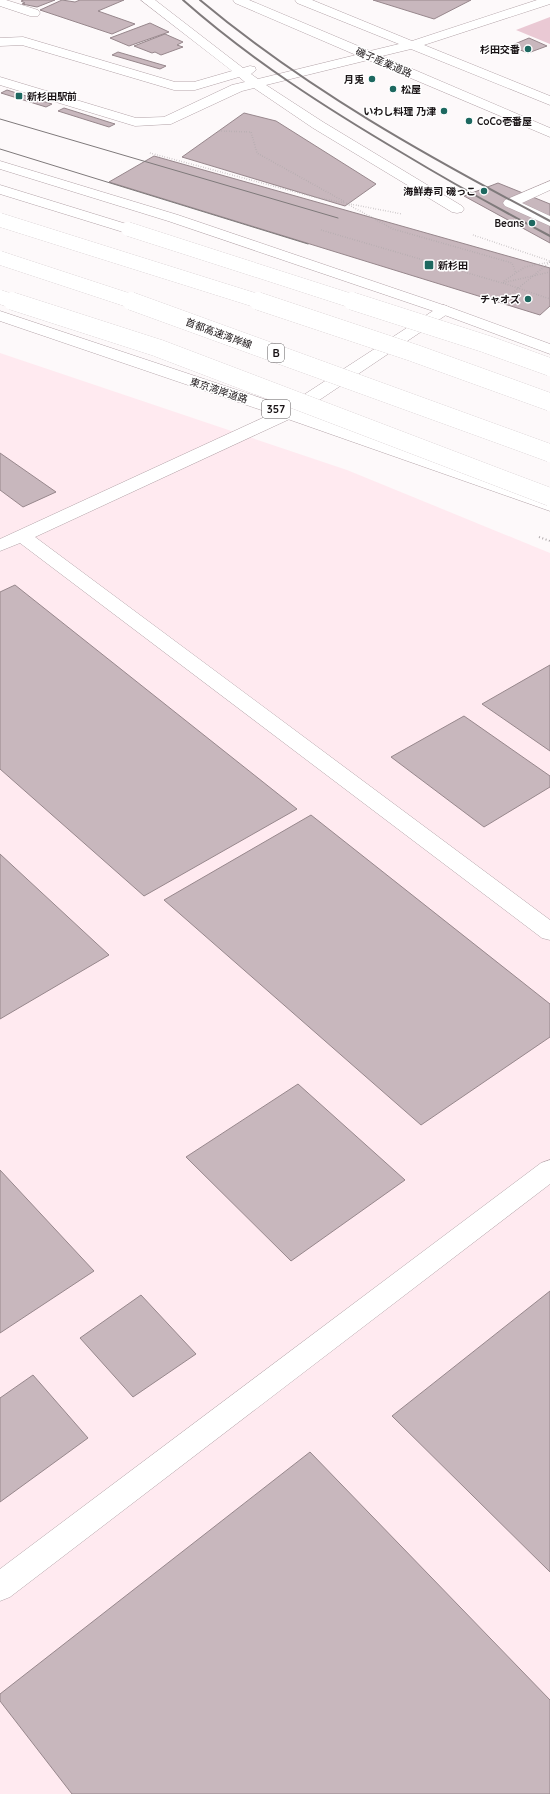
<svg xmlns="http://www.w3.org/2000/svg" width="550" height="1794" font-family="Quicksand,'Noto Sans JP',sans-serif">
  <rect width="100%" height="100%" fill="#fdf9fa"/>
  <path fill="#ffeaf0" d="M0,353L347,470L550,553V1794H0Z"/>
  <path fill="#eac9d4" d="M550,17V44L516,30Z"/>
  <path fill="#c8b7bd" stroke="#97878c" d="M24,0H55L37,7L22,4L25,3L21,1Z
    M62,0L75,2L80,0H124L98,11L135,24L112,34L40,10Z
    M373,0H471L434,19Z
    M150,23L169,32L129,46L110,38Z
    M165,34L183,42L177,45L183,47L161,55L155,52L152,53L134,46Z
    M529,38L547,46L528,53L510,46Z
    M118,52L166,66L160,69L112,55Z
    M7,90L52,104L46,107L1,93Z
    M64,108L115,124L109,127L58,111Z
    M244,113L276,121L376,184L345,206L182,157Z
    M154,156L550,268V306L540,315L109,182Z
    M498,183L550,204V243L464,196Z
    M0,453L56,492L23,507L0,490Z
    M15,585L297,809L144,896L0,769V592Z
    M550,665V751L482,704Z
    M464,716L550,776V787L484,827L391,757Z
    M311,815L550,1004V1037L421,1125L164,900Z
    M0,854L109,955L0,1019Z
    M298,1084L405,1180L291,1261L186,1157Z
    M0,1170L94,1271L0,1333Z
    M550,1291V1572L392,1416Z
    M141,1295L196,1354L133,1397L80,1338Z
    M33,1375L88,1438L0,1502V1398Z
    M310,1452L550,1700V1794H72L0,1701V1694Z"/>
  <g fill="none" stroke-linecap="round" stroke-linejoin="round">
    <g stroke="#b3a3a8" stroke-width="1">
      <path id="minor" d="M0,0H6L38,10L40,13L38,16H30L0,6Z
        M141,0H155L243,68L250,66L255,67L256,70L251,74L258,79L356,55L235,3L233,0H249L370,51L399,44L297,3L295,0H312L412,41L537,0H550V4L424,45L550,96V105L411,49L382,56L550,128V137L368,60L266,85L323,122L462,206L464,209L462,212L457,213L452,212L313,128L254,88L242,91L171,124L135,126L0,85V77L136,118L164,117L232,85L245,82L239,77L195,90H174L22,45L0,46V38L23,37L175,82H194L232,71Z
        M550,181V190L522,203L550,216V226L505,206L503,203L505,200Z
        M444,305L449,307L452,310L449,313L294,417L35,537L550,920V940L542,938L20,543L0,551V539L282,409L439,307Z
        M550,1160V1184L10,1597L0,1601V1569L541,1163Z"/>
    </g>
    <g stroke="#b3a3a8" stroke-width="1">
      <path id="highway" d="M0,161L178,215L449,307L550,344V354L439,313L168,221L0,169Z
        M0,185L133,226L135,229L133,232L128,233L123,232L0,194Z
        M0,311L294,409L550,500V511L282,417L0,321Z"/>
    </g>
    <path stroke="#ada8aa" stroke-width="1.5" stroke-dasharray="0.5 2" stroke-linecap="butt" d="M219,131L251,132L257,153L345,202
      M150,153L314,197L402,214
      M349,205L393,229L512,263L516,273
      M321,230L502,283L550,272
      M473,235L550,261
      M504,281L525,267L550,262
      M503,283L550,299
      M505,299L550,262"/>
    <path stroke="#ada8aa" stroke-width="2" stroke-dasharray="1 2.5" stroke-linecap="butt" d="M539,537L550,541"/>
    <use href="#minor" fill="#fff" fill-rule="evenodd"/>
    <use href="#highway" fill="#fff" fill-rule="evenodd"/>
    <path stroke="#7f7a7b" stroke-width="1" d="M0,119L338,218
      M0,149L308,244"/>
    <path stroke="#7f7a7b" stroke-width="2" d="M183,0C251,60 326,108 404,154C452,183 501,210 550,236
      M200,0C306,89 428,157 550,221"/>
    <g stroke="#b3a3a8" stroke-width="14" stroke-linecap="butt">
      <path id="highway-bridge-far1" d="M0,220L261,302
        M128,229L355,302
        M0,258L134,302
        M0,297L15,302"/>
    </g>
    <g stroke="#b3a3a8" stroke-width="18" stroke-linecap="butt">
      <path id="highway-bridge" d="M12,301L158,348L550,497
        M131,301L550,453
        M258,301L414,353L550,402
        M352,301L486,344L550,367"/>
    </g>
    <use href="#highway-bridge-far1" stroke="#fff" stroke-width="14"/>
    <use href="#highway-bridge" stroke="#fff" stroke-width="18"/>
  </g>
  <g fill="#1d6860" stroke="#fff" stroke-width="1.5">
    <circle cx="528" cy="49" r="4"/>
    <circle cx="372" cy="79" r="4"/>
    <circle cx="393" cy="89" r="4"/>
    <rect x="15" y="92" width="8" height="8" rx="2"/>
    <circle cx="444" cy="111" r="4"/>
    <circle cx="469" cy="121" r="4"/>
    <circle cx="484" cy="191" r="4"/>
    <circle cx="532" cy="223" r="4"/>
    <rect x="424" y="260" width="10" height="10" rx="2"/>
    <circle cx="528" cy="299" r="4"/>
  </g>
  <g text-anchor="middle" stroke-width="3" stroke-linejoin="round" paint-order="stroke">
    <g font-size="10" font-weight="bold" fill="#1a1416" stroke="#fff" text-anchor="end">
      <text x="520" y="53">杉田交番</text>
      <text x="364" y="83">月兎</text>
      <text x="401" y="93" text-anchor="start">松屋</text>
      <text x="27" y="100" text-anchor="start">新杉田駅前</text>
      <text x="436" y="115">いわし料理 乃津</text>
      <text x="477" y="125" text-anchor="start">CoCo壱番屋</text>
      <text x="476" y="195">海鮮寿司 磯っこ</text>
      <text x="524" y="227">Beans</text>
      <text x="438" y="269" text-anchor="start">新杉田</text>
      <text x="520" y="303">チャオズ</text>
    </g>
    <g font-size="10" fill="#1a1416" stroke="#fff">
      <text transform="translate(384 62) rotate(23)" y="4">磯子産業道路</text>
      <text transform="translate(219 333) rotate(20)" y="4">首都高速湾岸線</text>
      <text transform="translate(219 390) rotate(18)" y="4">東京湾岸道路</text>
    </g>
    <g fill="#fff" stroke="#5f5a5c" stroke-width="1">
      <rect x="268" y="344" width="16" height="18" rx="3"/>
      <rect x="262" y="400" width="28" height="18" rx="3"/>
    </g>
    <g font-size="11" font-weight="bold" fill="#1a1416">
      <text x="276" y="357">B</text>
      <text x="276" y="413">357</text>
    </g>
  </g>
</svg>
